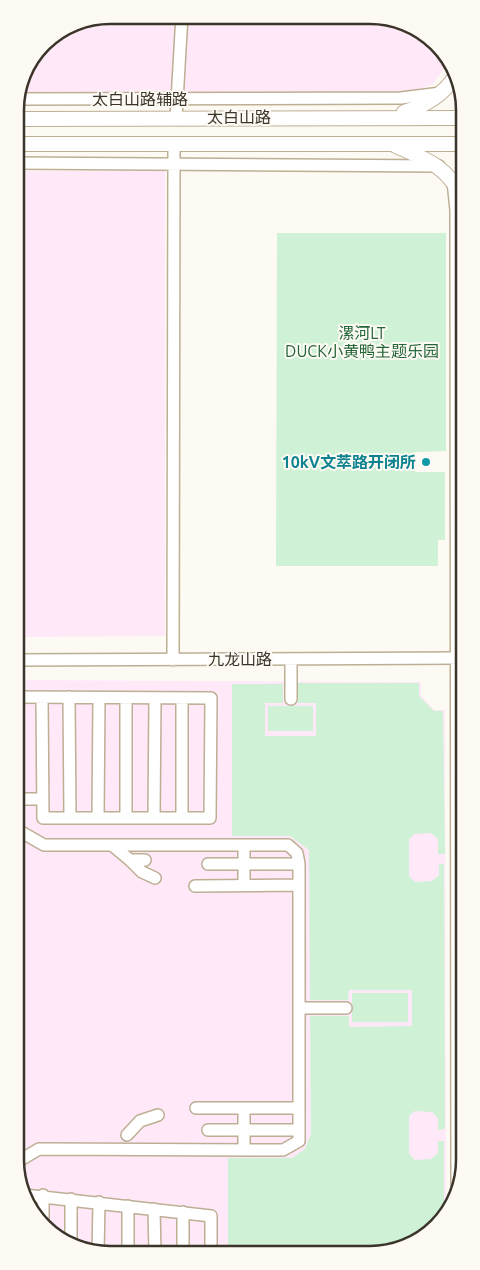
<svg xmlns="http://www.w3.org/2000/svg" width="480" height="1270" font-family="Ubuntu,'Noto Sans SC',sans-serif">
  <rect width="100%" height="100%" fill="#fdfaf4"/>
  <path fill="#ffe9f8" d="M110,15L389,17L437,43L448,63L433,84L404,94L18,93L25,68L47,39Z
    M15,171H165V636L16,637Z
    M16,680L421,682V695L434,710H445L446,1212L442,1222L389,1253H91L43,1227L17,1179Z"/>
  <path fill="#cff1d6" d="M277,233H446V451L415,452V472H445V540H438V566H276Z
    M298,683H419V696L434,711H443L445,854H438V839L431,833L414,834L409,840V876L415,882L432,881L439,875V864H444L445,1129L438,1130V1118L432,1112L415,1111L409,1116V1154L415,1160L431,1159L438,1153V1141H444V1217L442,1222L389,1253H228V1158H292L305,1149L311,1134L310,1016H349V1027L412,1026V990H349L348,1000H310L309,850L290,836H232V684H283V703H265V736H316V703H298Z
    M268,706H313V731H268Z
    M352,993H408V1022H352Z"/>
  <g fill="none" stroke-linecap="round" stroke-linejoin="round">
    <g stroke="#bdaf94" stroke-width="14">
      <path id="minor" d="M16,99L401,98L441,93
        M176,118L182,15
        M15,163L439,166
        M453,181L456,210L457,1184
        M291,659V699
        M16,660L464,658
        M173,660L174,144
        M16,697C81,697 146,698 211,698L210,818H43L42,697
        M69,697L70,818
        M182,698V818
        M16,799H43
        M98,818L99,698
        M126,818V698
        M154,818L155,698
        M16,829L44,845H288L297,853L299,864V1141L283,1150L39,1149L17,1162
        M112,845L130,860H145
        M130,860L142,872L155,878
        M208,864H299
        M244,885V845
        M195,886L299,885
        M299,1008H346
        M196,1108H299
        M244,1108V1150
        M208,1130H299
        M127,1135L140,1121L158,1115
        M25,1195L211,1216V1253
        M43,1195V1227
        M154,1209L155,1253
        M71,1242V1199
        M98,1253L99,1202
        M128,1253V1206
        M183,1253V1212"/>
    </g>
    <g stroke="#bdaf94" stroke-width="16">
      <path id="major" d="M404,112C425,106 442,96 455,77
        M15,119L463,118
        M15,144H463
        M396,146C428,160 446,166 463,198"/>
    </g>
    <use href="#minor" stroke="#fff" stroke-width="11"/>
    <use href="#major" stroke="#fff" stroke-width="14"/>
  </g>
  <circle fill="#0f9aa8" stroke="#fdfaf4" stroke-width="2" cx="426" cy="462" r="5"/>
  <g text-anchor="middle" stroke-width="4" stroke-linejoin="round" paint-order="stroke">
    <g font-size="16" fill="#3a3429" stroke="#fdfaf4">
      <text x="140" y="105">太白山路辅路</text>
      <text x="239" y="123">太白山路</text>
      <text x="240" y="665">九龙山路</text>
    </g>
    <g font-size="16" fill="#256639" stroke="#fdfaf4">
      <text x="362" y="339">漯河LT<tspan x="362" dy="18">DUCK小黄鸭主题乐园</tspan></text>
    </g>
    <g font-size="16" font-weight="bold" fill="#0d838f" stroke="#fdfaf4" text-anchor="end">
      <text x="416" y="468">10kV文萃路开闭所</text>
    </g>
  </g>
  <path d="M0 0H480V1270H0ZM110 24H370A86 86 0 0 1 456 110V1160A86 86 0 0 1 370 1246H110A86 86 0 0 1 24 1160V110A86 86 0 0 1 110 24Z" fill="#fdfaf4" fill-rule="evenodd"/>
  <path fill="none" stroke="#3a3429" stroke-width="2.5" d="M110 24H370A86 86 0 0 1 456 110V1160A86 86 0 0 1 370 1246H110A86 86 0 0 1 24 1160V110A86 86 0 0 1 110 24Z"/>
</svg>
